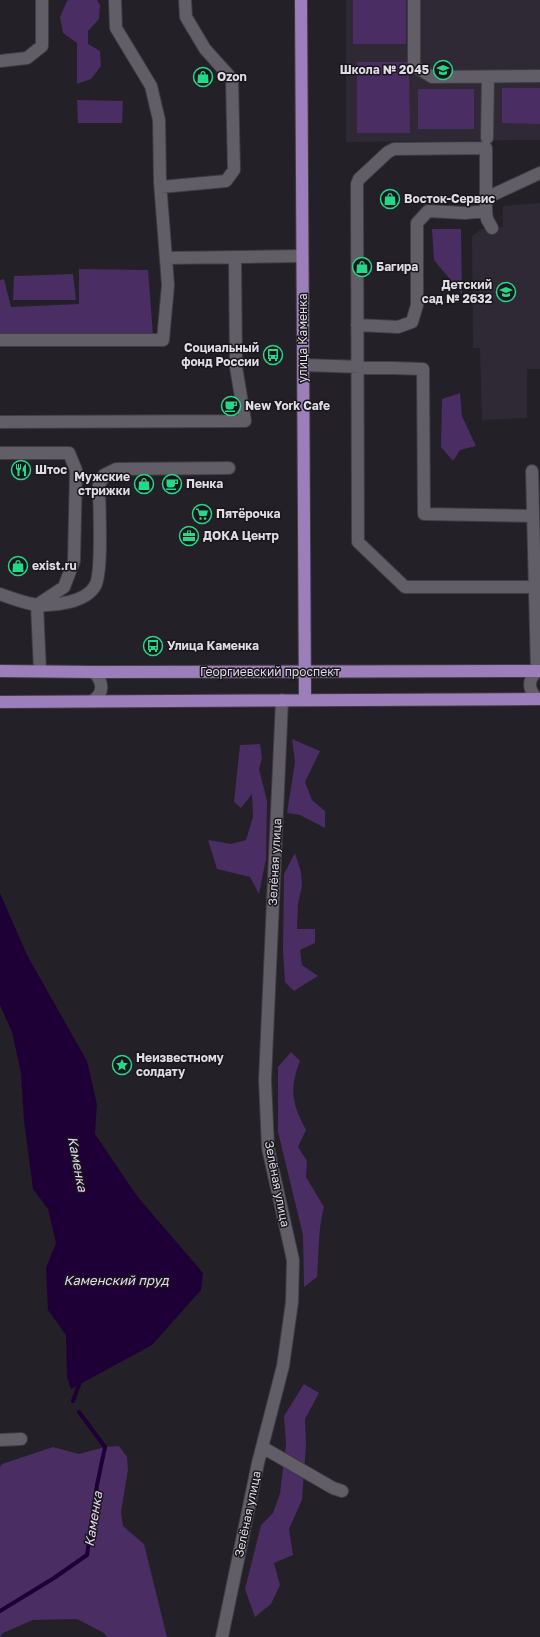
<svg xmlns="http://www.w3.org/2000/svg" width="540" height="1637" font-family="'Golos Text',sans-serif">
  <rect width="100%" height="100%" fill="#232028"/>
  <path fill="#2f2936" d="M346,0H540V140L346,142Z
    M540,203V369H527V418L482,420L480,348H473L472,236L481,229L503,227V206Z"/>
  <path fill="#492d63" d="M69,0H97L100,5L99,19L88,31V44L100,51L101,66L91,79L77,84V43L63,33L60,17L67,1Z
    M353,0H406V44H353Z
    M357,62H409L410,133H357Z
    M502,88H540V124L502,123Z
    M418,89H474V129H418Z
    M77,100L123,101L122,123H78Z
    M432,229H461L462,294L434,260Z
    M79,269L148,270L153,335L0,333V280L4,279L11,307L79,304Z
    M73,274L76,300H13L14,276Z
    M460,393L462,416L476,446L460,450L453,461L441,447L442,399Z
    M292,739L320,751L305,782L312,800L325,811V828L300,815L287,813L295,762Z
    M260,744L262,758L259,769L267,801L266,859L259,894L250,877L217,869L208,840L231,844L246,840L253,817L252,794L241,808L234,802L240,745Z
    M295,853L301,872L302,886L298,904L297,929H315V943L300,950L302,965L318,976L294,991L285,982L283,951L284,874Z
    M291,1052L300,1061C289,1089 292,1104 306,1130L298,1147L307,1161L306,1177L324,1207C318,1229 319,1253 317,1277L304,1287L303,1235L278,1132V1067Z
    M304,1384L319,1393L305,1419L306,1445L302,1500L289,1529L293,1555L274,1563L280,1585L271,1604L255,1617L245,1589L261,1525L273,1513L280,1493L286,1444L284,1416Z
    M119,1446L127,1457L128,1470L121,1512L123,1526L144,1544L167,1637H107L104,1633L77,1619L33,1620L3,1633L0,1637V1467L2,1464L53,1447L79,1454L105,1447Z"/>
  <path fill="#1f0036" d="M0,893L27,955L87,1061L97,1104L95,1134L137,1196L203,1273L201,1290L152,1345L71,1389L67,1377L66,1335L48,1310L46,1268L56,1243L48,1209L33,1189L24,1121L21,1073L12,1032L0,1005Z"/>
  <g fill="none" stroke-linecap="round" stroke-linejoin="round">
    <path stroke="#1f0036" stroke-width="4" d="M73,1401L81,1379
      M0,1611L54,1578L87,1555L97,1485L105,1447L79,1412"/>
    <g stroke="#3f3c42" stroke-width="14">
      <path id="minor" d="M414,0V66L432,77L540,76
        M0,61L27,58L42,46V0
        M487,138L488,77
        M161,187L226,181L234,170L232,79L205,49L186,17L185,0
        M486,198L540,173
        M492,228L487,219L486,211V148L394,149L388,152L359,179L357,184L358,542L405,587H540
        M166,258L302,256
        M357,325L398,327L412,322L417,305V223L428,211L465,213L486,211
        M0,340H163L168,285L160,182L159,120L151,86L116,28L115,0
        M303,365L423,369L424,514L533,516
        M0,422L245,421L236,367L235,257
        M0,453H69L76,470L74,561L64,587L37,605L40,671
        M532,471L537,671C527,681 528,689 537,699
        M0,594C11,598 27,604 39,605C55,606 86,602 95,586C103,573 99,503 99,485L104,475L116,469L229,468
        M92,701C105,693 103,682 94,672
        M0,1440L21,1439
        M262,1447L333,1488L342,1491
        M222,1637L258,1463L283,1366L292,1302L293,1260L268,1148L265,1080L282,700"/>
    </g>
    <g stroke="#3f3c42" stroke-width="14">
      <path id="major" d="M301,0L305,700
        M0,671L94,672L540,671
        M0,702L540,699"/>
    </g>
    <use href="#minor" stroke="#625e67" stroke-width="12"/>
    <use href="#major" stroke="#9c7fba" stroke-width="12"/>
  </g>
  <defs>
    <g id="school-ring" transform="scale(1)"><circle r="9.5" fill="#1a161e" stroke="#26d886" stroke-width="1.5"/><path d="M0-5L7-2L0 1L-7-2ZM-4 1L0 2.5L4 1V4Q0 6-4 4Z" fill="#26d886"/></g>
    <g id="shop-ring" transform="scale(1)"><circle r="9.5" fill="#1a161e" stroke="#26d886" stroke-width="1.5"/><path d="M-5-2.5h2.3a2.7 3.5 0 0 1 5.4 0H5L5.5 6h-11ZM-1.5-2.5h3a1.5 2.3 0 0 0-3 0Z" fill="#26d886"/></g>
    <g id="bus-ring" transform="scale(1)"><circle r="9.5" fill="#1a161e" stroke="#26d886" stroke-width="1.5"/><path d="M-5-6H5V4H4V6H2V4H-2V6H-4V4H-5ZM-3.5-4V0h7V-4ZM-3.5 1.2v1.5H-2V1.2ZM2 1.2v1.5H3.5V1.2Z" fill="#26d886"/></g>
    <g id="cafe-ring" transform="scale(1)"><circle r="9.5" fill="#1a161e" stroke="#26d886" stroke-width="1.5"/><path d="M-5.5-4.5H6V0H3Q3 3.5 0 3.5H-2.5Q-5.5 3.5-5.5 0ZM3-3.2v2h1.7v-2ZM-6 4.5H4V6H-6Z" fill="#26d886"/></g>
    <g id="restaurant-ring" transform="scale(1)"><circle r="9.5" fill="#1a161e" stroke="#26d886" stroke-width="1.5"/><path d="M-5-6h1v4h1v-4h1v4h1v-4h1v5L-1.5 .5V6h-2V.5L-5-1ZM5-6V6H3V1.5H1.5Q1.5-4 5-6Z" fill="#26d886"/></g>
    <g id="supermarket-ring" transform="scale(1)"><circle r="9.5" fill="#1a161e" stroke="#26d886" stroke-width="1.5"/><path d="M-6-5.5h2.5l.6 2H6L4.5 2H-2.5L-4.4-4H-6ZM-1.5 3.2a1.3 1.3 0 1 0 .1 0ZM3 3.2a1.3 1.3 0 1 0 .1 0Z" fill="#26d886"/></g>
    <g id="office-ring" transform="scale(1)"><circle r="9.5" fill="#1a161e" stroke="#26d886" stroke-width="1.5"/><path d="M-6-3h4V-5.5h4V-3h4V5H-6ZM-1-4.5V-3h2v-1.5ZM-6 0V1H6V0Z" fill="#26d886"/></g>
    <g id="sight-ring" transform="scale(1)"><circle r="9.5" fill="#1a161e" stroke="#26d886" stroke-width="1.5"/><path d="M0-6L1.8-2.2L6-1.7L2.9 1.2L3.7 5.4L0 3.3L-3.7 5.4L-2.9 1.2L-6-1.7L-1.8-2.2Z" fill="#26d886"/></g>
  </defs>
  <g fill-rule="evenodd">
    <use href="#school-ring" x="443" y="70"/>
    <use href="#shop-ring" x="203" y="77"/>
    <use href="#shop-ring" x="390" y="199"/>
    <use href="#shop-ring" x="362" y="267"/>
    <use href="#school-ring" x="506" y="292"/>
    <use href="#bus-ring" x="273" y="355"/>
    <use href="#cafe-ring" x="231" y="406"/>
    <use href="#restaurant-ring" x="21" y="470"/>
    <use href="#shop-ring" x="144" y="484"/>
    <use href="#cafe-ring" x="172" y="484"/>
    <use href="#supermarket-ring" x="202" y="514"/>
    <use href="#office-ring" x="189" y="536"/>
    <use href="#shop-ring" x="18" y="566"/>
    <use href="#bus-ring" x="153" y="646"/>
    <use href="#sight-ring" x="122" y="1065"/>
  </g>
  <g text-anchor="middle" stroke-width="3" stroke-linejoin="round" paint-order="stroke">
    <g font-size="12" font-weight="bold" fill="#dfdce2" stroke="#1a161e" text-anchor="start">
      <text x="429" y="74" text-anchor="end">Школа № 2045</text>
      <text x="217" y="81">Ozon</text>
      <text x="404" y="203">Восток-Сервис</text>
      <text x="376" y="271">Багира</text>
      <text x="492" y="289" text-anchor="end">Детский<tspan x="492" dy="14">сад № 2632</tspan></text>
      <text x="259" y="352" text-anchor="end">Социальный<tspan x="259" dy="14">фонд России</tspan></text>
      <text x="245" y="410">New York Cafe</text>
      <text x="35" y="474">Штос</text>
      <text x="130" y="481" text-anchor="end">Мужские<tspan x="130" dy="14">стрижки</tspan></text>
      <text x="186" y="488">Пенка</text>
      <text x="216" y="518">Пятёрочка</text>
      <text x="203" y="540">ДОКА Центр</text>
      <text x="32" y="570">exist.ru</text>
      <text x="167" y="650">Улица Каменка</text>
      <text x="136" y="1062">Неизвестному<tspan x="136" dy="14">солдату</tspan></text>
    </g>
    <g font-size="12" fill="#dfdce2" stroke="#1a161e">
      <text transform="translate(303 338) rotate(-90)" y="4">улица Каменка</text>
      <text x="270" y="676">Георгиевский проспект</text>
      <text transform="translate(275 862) rotate(-87)" y="4">Зелёная улица</text>
      <text transform="translate(277 1184) rotate(79)" y="4">Зелёная улица</text>
      <text transform="translate(248 1514) rotate(-78)" y="4">Зелёная улица</text>
    </g>
    <g font-size="13" font-style="italic" fill="#e3d9ef" stroke="#1a161e">
      <text transform="translate(78 1164) rotate(79)" y="5">Каменка</text>
      <text x="116" y="1285">Каменский пруд</text>
      <text transform="translate(93 1519) rotate(-81)" y="5">Каменка</text>
    </g>
  </g>
</svg>
